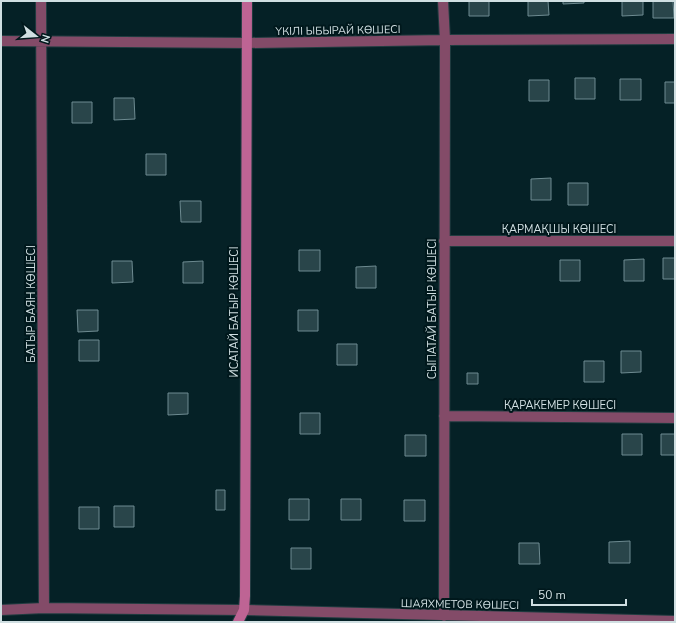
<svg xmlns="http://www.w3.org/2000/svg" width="676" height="623" font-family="'Nunito Sans',sans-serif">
  <rect width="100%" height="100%" fill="#052126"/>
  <path fill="#29454a" stroke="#6e8b91" d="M469,1H489V16H469Z
    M528,1H548L549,15L528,16Z
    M563,1H584V3L563,4Z
    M622,1H643V15L622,16Z
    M653,1H673L674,18H653Z
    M575,78H595V99H575Z
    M620,79H641V100H620Z
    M529,80H549V101H529Z
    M665,82H675V103H665Z
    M114,98H134L135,119L114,120Z
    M72,102H92V123H72Z
    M146,154H166V175H146Z
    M551,178V200H531V179Z
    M568,183H588V205H568Z
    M180,201H201V222H181Z
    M299,250H320V271H299Z
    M663,258H675V279H663Z
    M644,259V281H624V260Z
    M560,260H580V281H560Z
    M112,261H132L133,282L112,283Z
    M203,261V283H183V262Z
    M376,266V288H356V267Z
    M77,310H98V331L78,332Z
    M298,310H318V331H298Z
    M79,340H99V361H79Z
    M337,344H357V365H337Z
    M621,351H641V372L621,373Z
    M584,361H604V382H584Z
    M467,373H478V384H467Z
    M168,393H188V414L168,415Z
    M300,413H320V434H300Z
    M622,434H642V455H622Z
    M661,434H675V455H661Z
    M405,435H426V456H405Z
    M216,490H225V510H216Z
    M289,499H309V520H289Z
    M341,499H361V520H341Z
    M404,500H425V521H404Z
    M114,506H134V527H114Z
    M79,507H99V529H79Z
    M630,541V563H609V542Z
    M519,543H539L540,564H519Z
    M291,548H311V569H291Z"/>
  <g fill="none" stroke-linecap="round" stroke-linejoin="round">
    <g stroke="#213c40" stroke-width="12">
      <path id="street" d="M41,1L44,608
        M443,1L445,40L444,616
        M1,41L247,43L445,40L675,39
        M444,241H675
        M444,416L675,418
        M1,610L44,608L244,610L675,621"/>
    </g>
    <g stroke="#213c40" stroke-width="12">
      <path id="secondary" d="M238,622L244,610L245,596L247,1"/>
    </g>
    <use href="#street" stroke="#834b68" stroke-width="10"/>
    <use href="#secondary" stroke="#be6494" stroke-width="10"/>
  </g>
  <g text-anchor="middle" stroke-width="4" stroke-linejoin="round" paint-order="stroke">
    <g font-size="11" fill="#d0dfe2" stroke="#00181c">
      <text transform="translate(338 30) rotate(-1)" y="4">ҮКІЛІ ЫБЫРАЙ КӨШЕСІ</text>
      <text x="559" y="233">ҚАРМАҚШЫ КӨШЕСІ</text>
      <text transform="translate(31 304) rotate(-90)" y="4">БАТЫР БАЯН КӨШЕСІ</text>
      <text transform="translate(432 309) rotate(-90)" y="4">СЫПАТАЙ БАТЫР КӨШЕСІ</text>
      <text transform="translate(234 312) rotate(-90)" y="4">ИСАТАЙ БАТЫР КӨШЕСІ</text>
      <text x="560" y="409">ҚАРАКЕМЕР КӨШЕСІ</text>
      <text transform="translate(460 604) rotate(1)" y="4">ШАЯХМЕТОВ КӨШЕСІ</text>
    </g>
  </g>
  <rect width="676" height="623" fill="none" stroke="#d0dfe2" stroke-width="4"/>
  <g transform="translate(36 36) rotate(107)" stroke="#00181c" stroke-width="3" paint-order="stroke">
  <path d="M0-3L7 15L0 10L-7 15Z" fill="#d0dfe2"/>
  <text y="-6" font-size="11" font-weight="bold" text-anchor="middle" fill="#d0dfe2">N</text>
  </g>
  <path d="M532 599v6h94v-6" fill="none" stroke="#d0dfe2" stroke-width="2"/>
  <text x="538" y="599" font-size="12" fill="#d0dfe2" stroke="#00181c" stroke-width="3" paint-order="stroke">50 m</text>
</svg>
